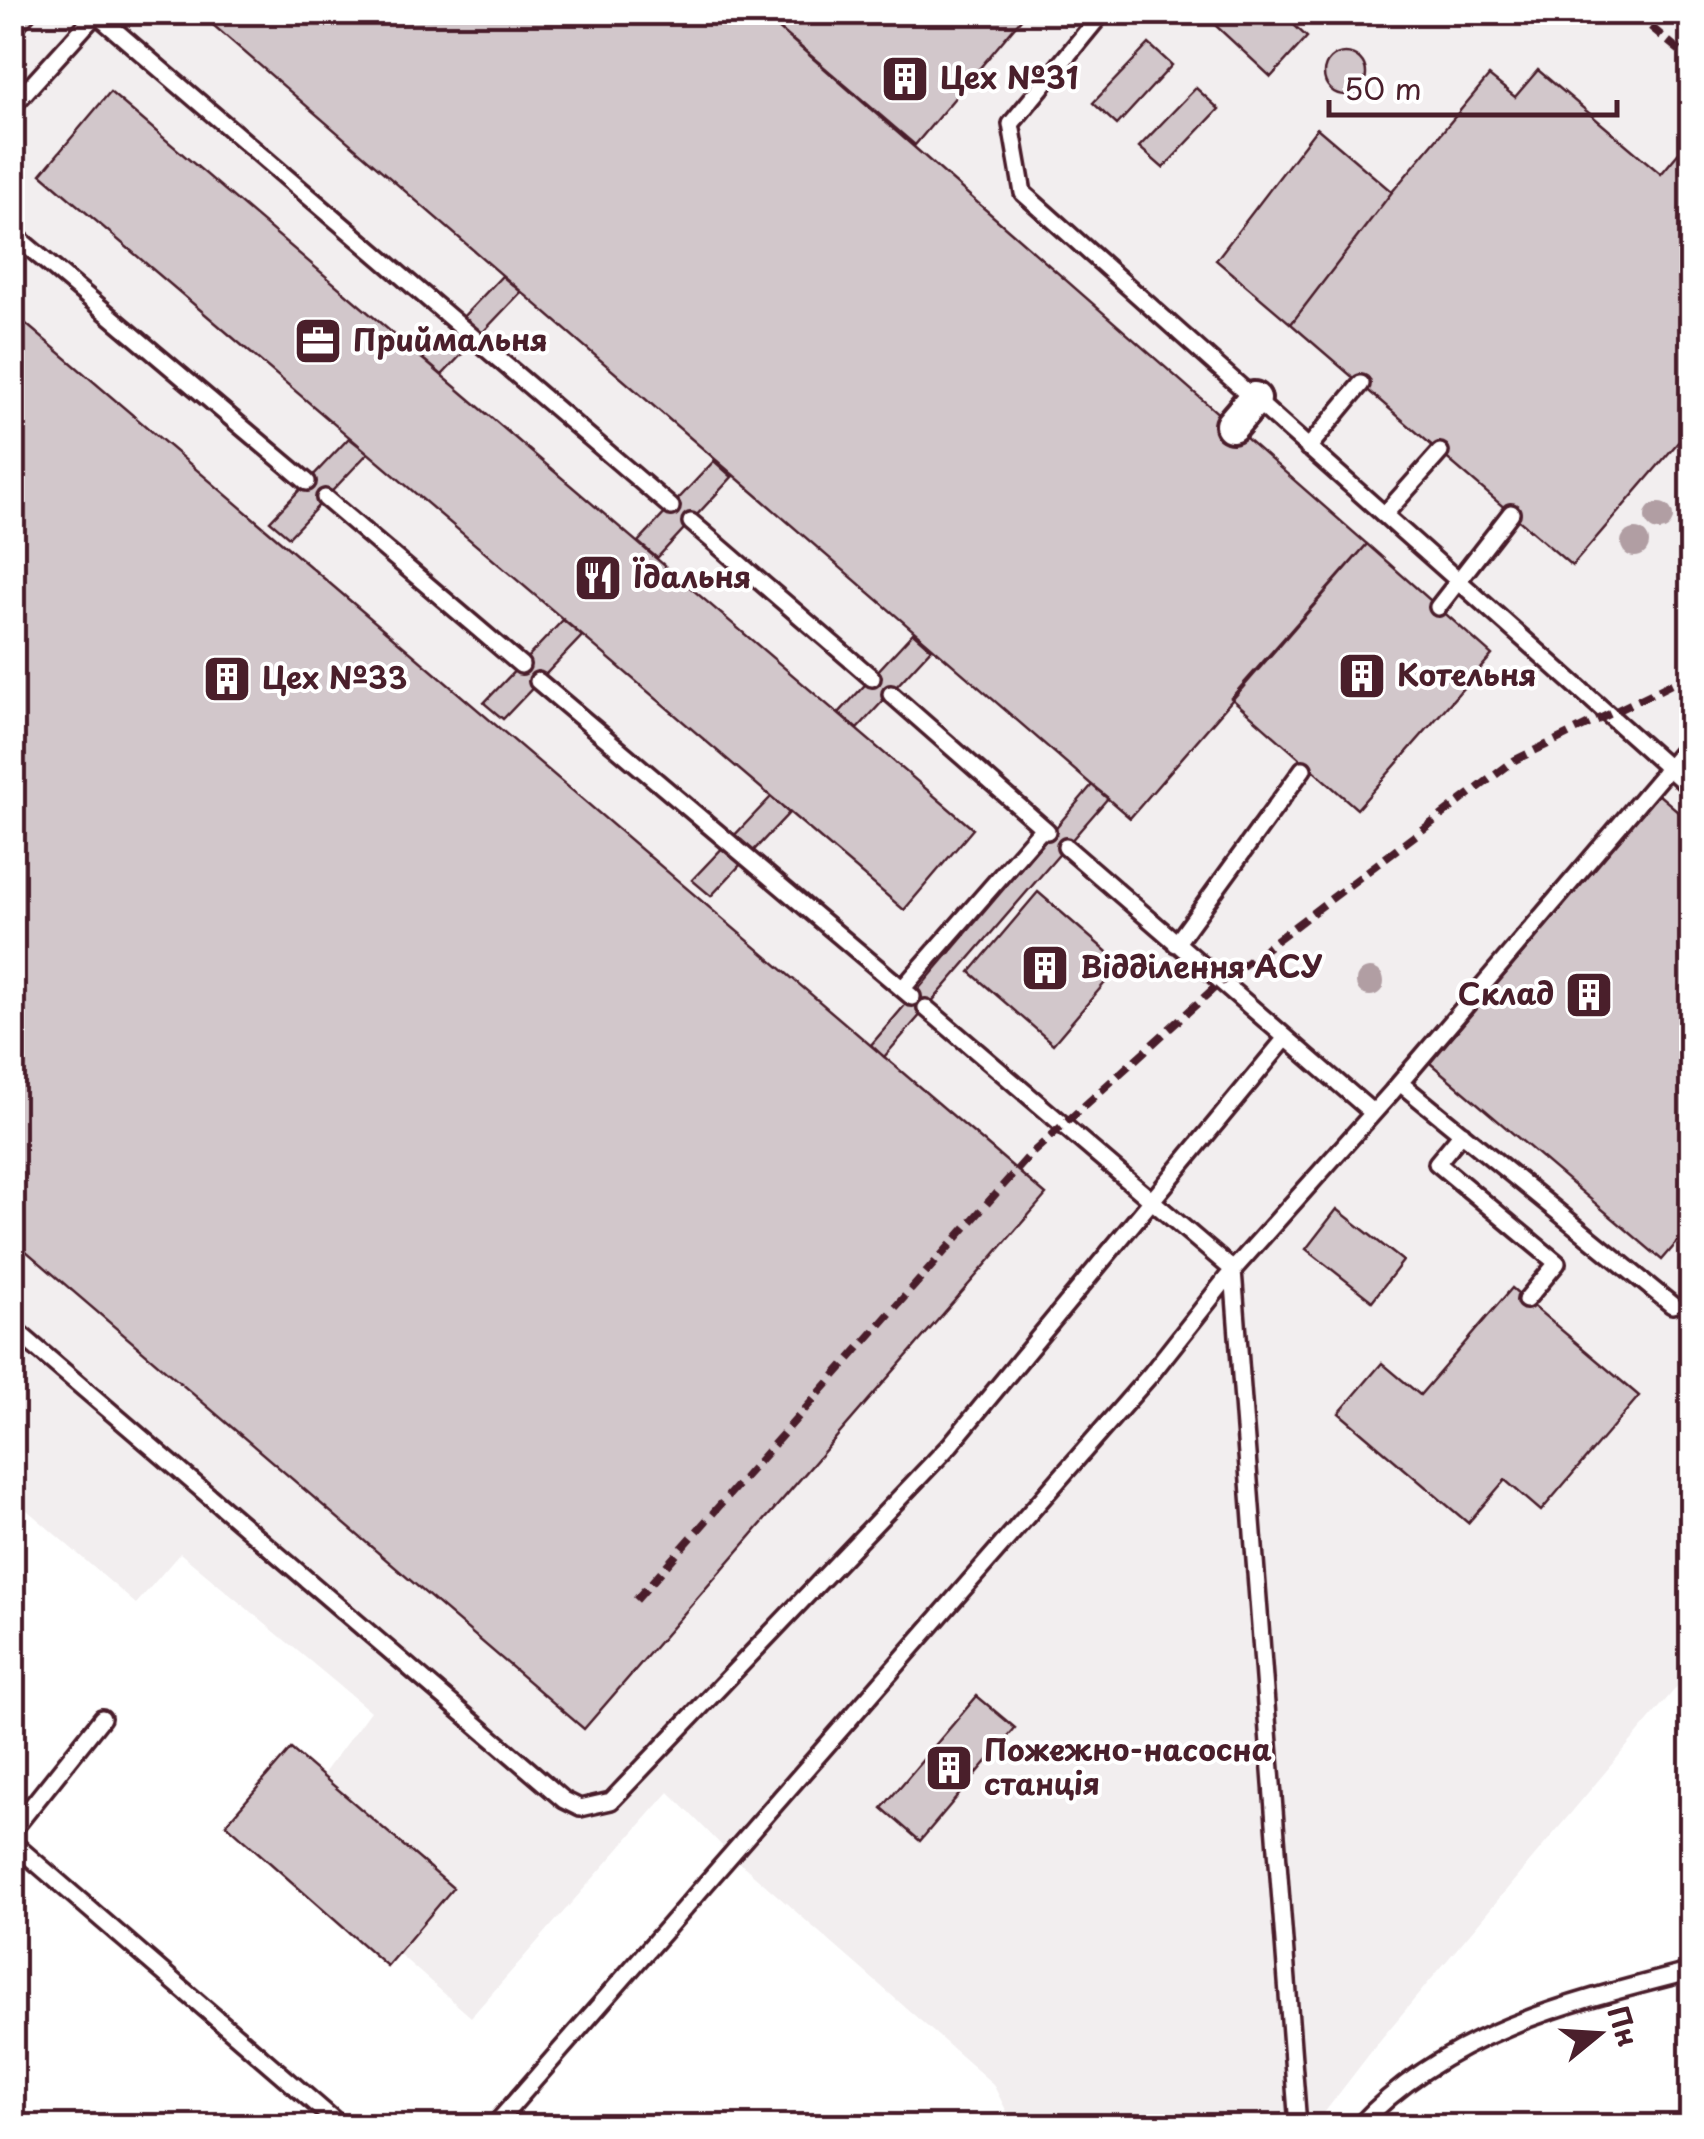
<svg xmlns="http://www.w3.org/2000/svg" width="1704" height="2139" font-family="'Playpen Sans',sans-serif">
  <rect width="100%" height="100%" fill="#fff"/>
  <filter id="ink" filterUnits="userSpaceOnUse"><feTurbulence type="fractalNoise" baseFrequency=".01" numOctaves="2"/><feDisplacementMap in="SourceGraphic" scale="20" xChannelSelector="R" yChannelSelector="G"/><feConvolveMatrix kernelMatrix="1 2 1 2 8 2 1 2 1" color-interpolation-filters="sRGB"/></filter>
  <g filter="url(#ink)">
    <path fill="#f2eeef" d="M13,13H1691V1670L1381,2039L1314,2126H1014L993,2084L731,1855L669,1792L471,2017L398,1953L453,1888L322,1776L370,1711L180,1553L136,1604L13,1498Z"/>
    <path fill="#d2c7cb" stroke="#4a1f2b" stroke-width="2.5" d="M12,12H41L12,44Z
      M198,12H760L1367,544L1130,818Z
      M760,12H1027L915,145Z
      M1201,12H1280L1307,37L1271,77Z
      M1149,44L1172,65L1117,125L1093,103Z
      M1324 74a21 21 0 1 1 42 0a21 21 0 1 1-42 0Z
      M1538,70L1661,174L1692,137V426L1572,566L1291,324L1392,192L1489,76L1515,97Z
      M1196,88L1219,109L1163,168L1139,147Z
      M110,92L973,829L904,910L41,174Z
      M1317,128L1392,192L1291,324L1216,260Z
      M502,276L521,292L442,375L423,359Z
      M12,312L1046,1195L584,1729L12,1239Z
      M349,438L368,453L289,537L270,521Z
      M714,461L732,477L657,558L638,542Z
      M1367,544L1492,655L1357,809L1231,698Z
      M563,620L582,636L503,719L484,703Z
      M913,633L931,649L857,729L839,713Z
      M1092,785L1108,798L884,1057L871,1045Z
      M1658,794L1692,823V1225L1662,1260L1430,1063Z
      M771,797L789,813L711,896L692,880Z
      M1038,892L1121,964L1053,1044L970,972Z
      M1337,1209L1403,1261L1372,1301L1306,1249Z
      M1512,1288L1639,1396L1541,1511L1505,1480L1468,1523L1339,1413L1382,1363L1420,1395Z
      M977,1696L1015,1728L920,1841L882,1808Z
      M291,1749L453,1888L387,1966L226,1824Z"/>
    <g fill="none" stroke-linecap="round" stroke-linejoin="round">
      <g stroke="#4a1f2b" stroke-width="22">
        <path id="lane" d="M1103,12L1011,124L1023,193L1692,789
          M12,107L96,14L671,507
          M12,233L307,482
          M1308,448L1361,384
          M325,498L521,665
          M1384,515L1440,452
          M691,522L872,678
          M1438,607L1511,513
          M538,681L912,997
          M891,694L1047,831
          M1066,847L1373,1113
          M1176,944L1303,769
          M903,988L1043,828
          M926,1008L1233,1270L1298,2126
          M1400,1083L1672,1305
          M1462,1133L1437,1163L1557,1263L1526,1300
          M12,1327L564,1800L580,1808L611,1801L950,1445L1286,1038
          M12,1831L102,1718
          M12,1842L341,2126
          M494,2126L1151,1374L1233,1270L1392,1092L1692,740
          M1359,2126C1446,2032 1571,2002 1692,1971"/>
      </g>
      <g stroke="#4a1f2b" stroke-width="40">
        <path id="street" d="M1232,425L1254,399"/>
      </g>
      <use href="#lane" stroke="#fff" stroke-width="15"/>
      <use href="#street" stroke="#fff" stroke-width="32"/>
      <path stroke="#4a1f2b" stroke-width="8" stroke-dasharray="15 8" stroke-linecap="butt" d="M1633,12L1692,61
        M636,1600L1030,1155L1221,982L1515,760L1692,674"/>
    </g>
    <g fill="#b19ea3">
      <circle cx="1659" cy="517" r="14"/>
      <circle cx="1635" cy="543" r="14"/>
      <circle cx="1370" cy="982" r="14"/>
    </g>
  </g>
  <defs>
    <g id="building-square" transform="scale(2.5)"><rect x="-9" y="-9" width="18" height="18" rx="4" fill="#4a1f2b" stroke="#fff"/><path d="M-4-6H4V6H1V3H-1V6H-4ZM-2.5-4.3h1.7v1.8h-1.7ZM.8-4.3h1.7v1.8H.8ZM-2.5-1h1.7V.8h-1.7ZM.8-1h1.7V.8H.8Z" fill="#fff"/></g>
    <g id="office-square" transform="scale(2.5)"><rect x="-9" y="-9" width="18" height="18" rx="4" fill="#4a1f2b" stroke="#fff"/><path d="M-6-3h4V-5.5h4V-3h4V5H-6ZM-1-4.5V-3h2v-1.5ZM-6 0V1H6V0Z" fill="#fff"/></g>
    <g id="restaurant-square" transform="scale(2.5)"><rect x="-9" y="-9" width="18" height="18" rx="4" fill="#4a1f2b" stroke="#fff"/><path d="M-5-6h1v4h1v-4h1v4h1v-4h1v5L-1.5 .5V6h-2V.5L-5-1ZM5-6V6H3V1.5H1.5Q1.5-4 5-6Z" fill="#fff"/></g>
  </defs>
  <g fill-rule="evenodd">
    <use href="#building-square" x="905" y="79"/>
    <use href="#office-square" x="318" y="341"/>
    <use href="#restaurant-square" x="598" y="578"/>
    <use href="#building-square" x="1362" y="676"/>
    <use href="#building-square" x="227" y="679"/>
    <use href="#building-square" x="1045" y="968"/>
    <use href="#building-square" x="1589" y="995"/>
    <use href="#building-square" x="949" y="1768"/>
  </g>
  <g text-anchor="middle" stroke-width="8" stroke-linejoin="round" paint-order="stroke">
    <g font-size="30" font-weight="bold" fill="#4a1f2b" stroke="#fff" text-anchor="start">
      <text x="940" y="89">Цех №31</text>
      <text x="353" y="351">Приймальня</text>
      <text x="633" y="588">Їдальня</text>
      <text x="1397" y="686">Котельня</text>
      <text x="262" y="689">Цех №33</text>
      <text x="1080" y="978">Відділення АСУ</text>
      <text x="1554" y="1005" text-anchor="end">Склад</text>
      <text x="984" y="1761">Пожежно-насосна<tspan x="984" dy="34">станція</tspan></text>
    </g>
  </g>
  <rect width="1704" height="2139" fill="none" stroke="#fff" stroke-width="50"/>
  <rect x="25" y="25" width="1654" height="2089" fill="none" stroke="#4a1f2b" stroke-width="4" filter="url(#ink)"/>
  <g transform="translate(1599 2034) rotate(72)" stroke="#ffffff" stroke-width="8" paint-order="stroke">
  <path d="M0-8L18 38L0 25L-18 38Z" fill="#4a1f2b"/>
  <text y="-15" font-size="28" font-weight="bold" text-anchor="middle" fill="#4a1f2b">Пн</text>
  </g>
  <path d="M1329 100v15h288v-15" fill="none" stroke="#4a1f2b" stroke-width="5"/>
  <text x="1344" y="100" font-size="30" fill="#4a1f2b" stroke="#ffffff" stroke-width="8" paint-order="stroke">50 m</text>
</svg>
